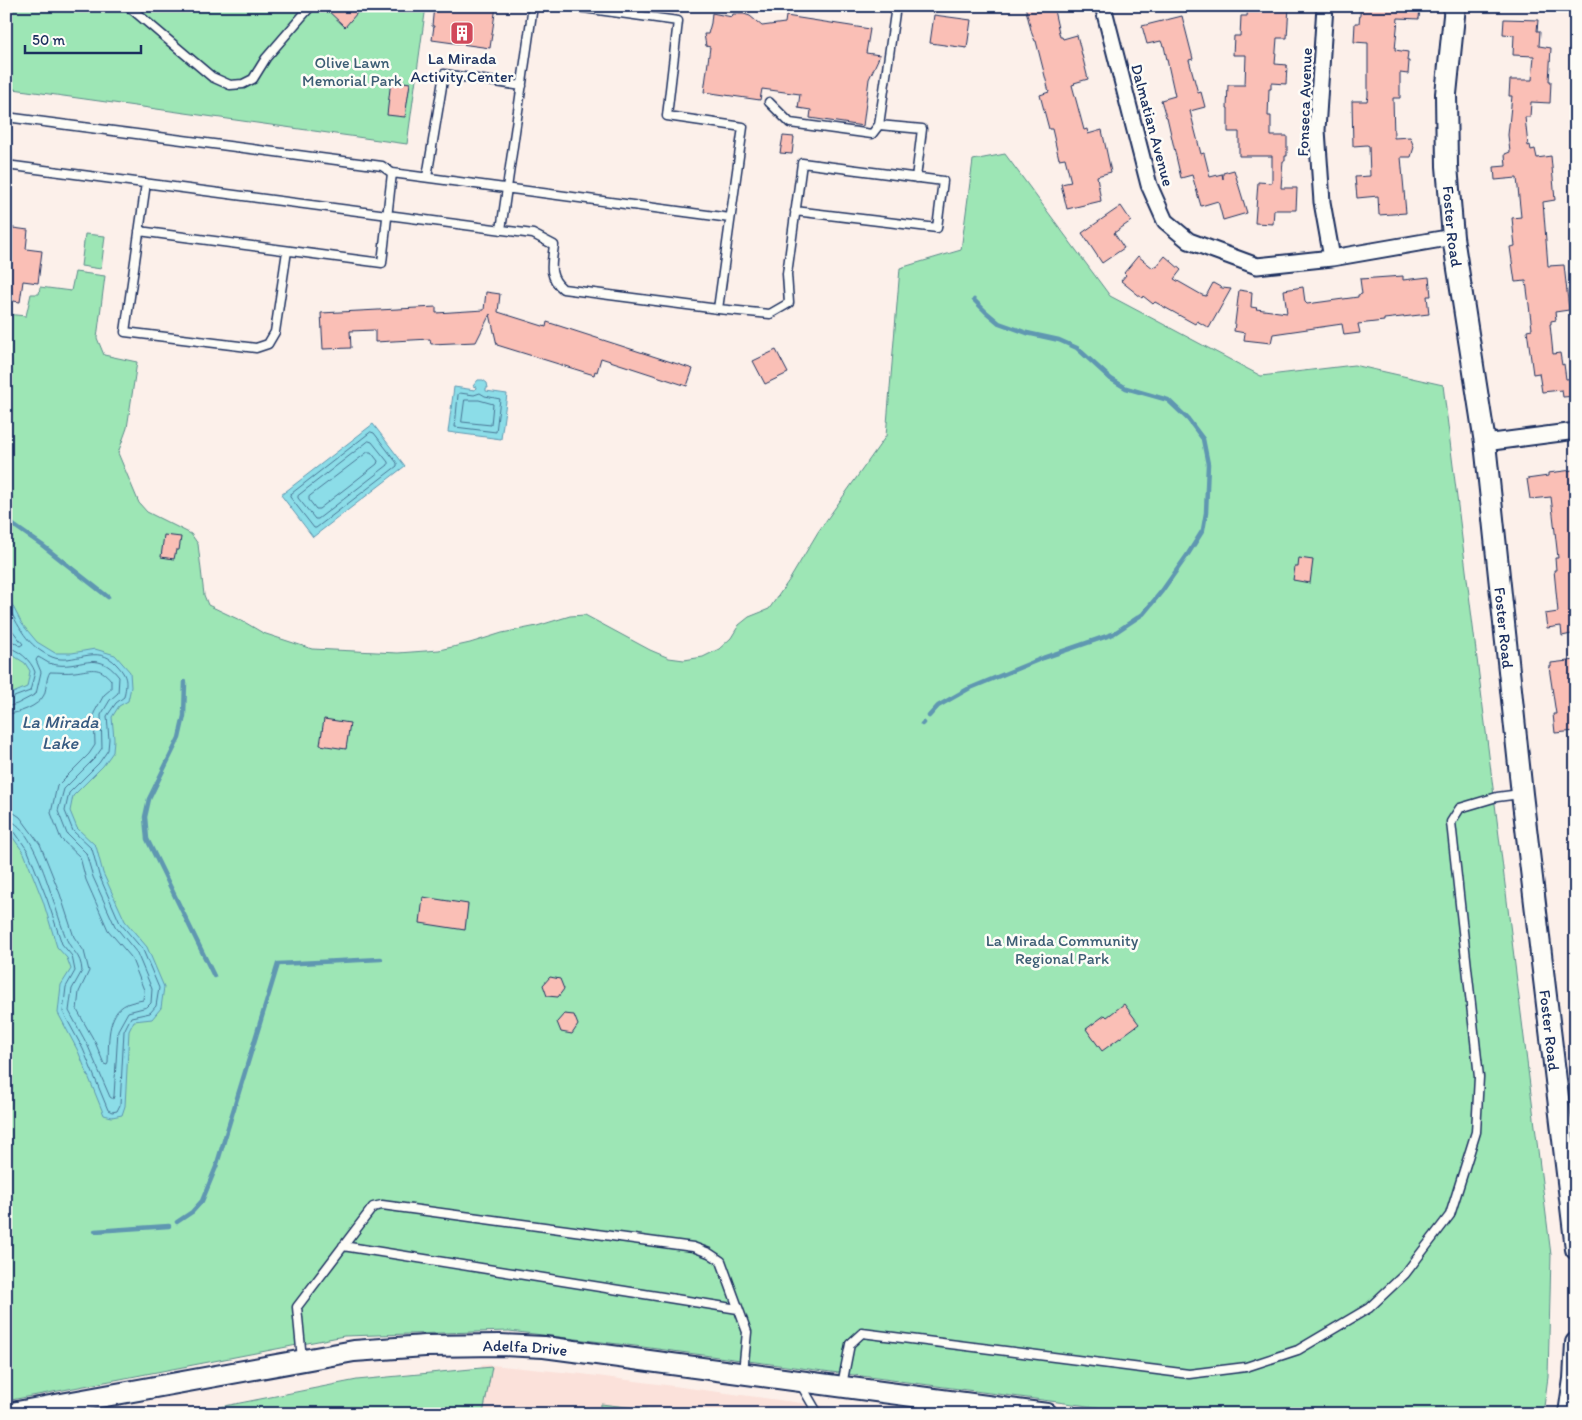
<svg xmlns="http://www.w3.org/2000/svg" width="1582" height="1420" font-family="Itim,sans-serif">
  <rect width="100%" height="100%" fill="#fcf0ea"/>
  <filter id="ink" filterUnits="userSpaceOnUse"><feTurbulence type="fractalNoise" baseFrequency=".02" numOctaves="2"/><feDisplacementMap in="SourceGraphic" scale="10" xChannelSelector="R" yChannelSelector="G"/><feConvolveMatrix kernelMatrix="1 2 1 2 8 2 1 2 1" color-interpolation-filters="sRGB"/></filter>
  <g filter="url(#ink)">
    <path fill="#fbe1da" d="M482,1364L582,1374L885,1414H473Z"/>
    <path fill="#9de6b5" stroke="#5c8a8a" d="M6,6H426L407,144L6,88Z
      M1005,154L1110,296L1261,376L1354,365L1443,385L1551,1255L1548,1377L1543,1414H1148L635,1346L509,1331L344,1336L6,1401V314L26,316L31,294H39L40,287L71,291L75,272L105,276L97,338L104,355L137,362L127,428L118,453L139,503L147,512L191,534L198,544L204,595L208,605L246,623L263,633L312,649L398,653L439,650L470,643L502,633L537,626L570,616L585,615L650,650L669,658L684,660L703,657L719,649L731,638L739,625L749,617L769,609L790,579L818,532L886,436L900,268L961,250L973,160Z
      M85,234L105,236L101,269L81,266Z
      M492,1367L483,1414H184L357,1380Z
      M601,1404L679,1413L600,1414Z"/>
    <path fill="#8cdde8" stroke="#5f97b1" d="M478,380H483L487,383L488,388H486V391L507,394L501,439L448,432L454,387L475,390L476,387L473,386Z
      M373,424L405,466L313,537L281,495Z
      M6,593L22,624L37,642L55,653H72L95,649L115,655L130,672L131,687L128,701L119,706L112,717L114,739L113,752L103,766L73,796L70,811L77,828L96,846L103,873L125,921L147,947L164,987L161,1008L152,1019L134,1021L129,1031L125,1106L122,1115L112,1117L104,1115L78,1051L58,1013L61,985L71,969L67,958L57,947L43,901L24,853L6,828V696L27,687L30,671L25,663L6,651Z"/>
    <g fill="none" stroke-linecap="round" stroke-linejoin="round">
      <path stroke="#487595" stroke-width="1" d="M460,393L474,395L480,393L485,396L500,399L496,432L455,427L458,395Z
        M465,400H479L493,404L491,425L462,422Z
        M371,432L374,433L397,463V466L316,528H314L290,497V495Z
        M369,441L372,442L388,462V465L318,519H315L298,498V496Z
        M368,452H371L378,461L377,464L319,509H316L309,500V497Z
        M6,603C19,626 26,646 52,657C73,666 97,642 117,665C128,677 127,682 124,697L116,703L107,716L109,739L108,750L99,763L69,793L65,811L73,831L92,849L99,875L120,923L143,950L159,988L156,1006L150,1013L131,1017L124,1031L120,1105L117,1111L112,1112L108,1110L83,1049L63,1012L66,987L75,971L72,956L62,944L47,899L28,851L12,828L6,826
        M6,617L12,630L23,644L20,646L12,641H6
        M6,647C18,649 31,660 35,672L30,691L6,700
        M6,707L17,704L36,694L41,672L36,660L38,657C43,659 47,663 52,664C80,671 96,647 119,677L118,693L110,700L101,715L102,748L95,758L64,789L58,811L67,834L86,853L93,877L115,926L137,953L152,989L151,1003L147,1007L128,1012L118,1030L114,1096L113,1099L110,1097L88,1046L69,1011L72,989L82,971C81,954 72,952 67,940C56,917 36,821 6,820
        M6,714C18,714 39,706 44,695C47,687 46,678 50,672C58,672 67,673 75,672C91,670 99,665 111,680V689L104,695L94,713L95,745L89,754L57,786L51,813L61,839L80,857L86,880L108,930L131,957L144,990L143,1000C138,1001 132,1002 127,1004C106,1013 109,1044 108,1063L107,1065L104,1064L95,1042L77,1010L79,992L89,971L84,951L74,937L60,894L40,844L20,817L14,813L6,812"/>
      <path stroke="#5f97b1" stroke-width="4.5" d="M6,520L42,545L108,597
        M185,682L184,716L179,738L149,799L145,817L147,839L214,976
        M929,716L938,706L968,689L1043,658L1113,634L1143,614L1162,591L1188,554L1203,530L1206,513L1208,464L1203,439L1188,419L1168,400L1126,388L1111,379L1077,348L1059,340L1027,333L999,323L986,312L974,300
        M922,724L923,723
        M177,1222L192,1212L202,1201L216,1167L278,964L381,959
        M95,1231L169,1226"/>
    </g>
    <path fill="#fabfb6" stroke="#1b2f5e" d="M323,6H363L345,27Z
      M434,6H496L490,48L432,40L434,26H432Z
      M1025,6H1053L1060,37H1062L1063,39L1077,35L1088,79L1074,83L1075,84L1072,85L1084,130L1087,129L1088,134L1102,130L1111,172L1097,176L1101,201L1067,209L1061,184L1071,182L1065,158L1059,159L1052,129H1049L1040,95L1049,92L1036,41H1035L1032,34Z
      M1248,6H1289L1287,38H1277L1275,64L1287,65L1286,84L1271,83V89H1269L1268,116H1271V136H1287V156H1285V161H1283L1281,188H1297L1296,210H1274L1273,224L1255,223L1258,182L1272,183V156H1239V132H1228V108H1227L1228,85H1245L1246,55H1233L1234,36H1240L1241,16H1247Z
      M1361,6H1420L1419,19L1398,18L1395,50L1408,52L1407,61H1409L1408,74L1400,73V98H1393L1394,138L1410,137L1414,147L1411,157H1401L1406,213L1379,215L1378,196L1357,198L1355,177L1370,176L1369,146L1367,145L1353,146L1352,101H1367L1368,96V43L1354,42L1355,23H1359Z
      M712,13L732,17L733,14H744L750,16L762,26L785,23L786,16L870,29L866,53L880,55L869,79L863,126L810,118L811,110L798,108L800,94L762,89L760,100L704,92L710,47L706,46L704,34H708L711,23Z
      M934,15L971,20L967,48L930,43Z
      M1182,16L1193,59L1189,60L1198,93L1201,92L1205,107L1190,111L1201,154L1204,153L1210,177L1222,174L1223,179V173L1234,170L1247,213L1223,220L1218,201L1201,206L1192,175L1181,178L1167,117H1166L1161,100L1175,96L1164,46H1163L1161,41L1147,44L1142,26Z
      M1504,19L1538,20L1537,31H1540L1539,46L1551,48L1549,81H1551L1550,103L1531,102L1530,117H1525L1528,146L1530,145L1531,150L1535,149L1537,158L1551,156L1555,200L1543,202L1548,266L1564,265L1569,310L1555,312L1556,320L1551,321V324H1550L1553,354L1560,353L1562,365L1564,364L1566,379L1576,378V396L1563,397L1562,390L1542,392L1539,373L1533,374L1527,330L1532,329L1526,281L1515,282L1510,247L1515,246L1512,218L1521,217L1517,178L1495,180L1494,167L1506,166L1505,154L1510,152L1508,135L1512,96H1509L1510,80H1532L1534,56L1513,55L1514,35L1503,34Z
      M391,80L410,83L405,117L387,115Z
      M783,136L794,137L792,154L780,153Z
      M1121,206L1131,221L1114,233L1124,248L1102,263L1082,233Z
      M6,227L28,230L26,249L42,251L38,283L23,281L20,302L6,300Z
      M1138,256L1153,268L1154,266L1156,267L1165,256L1181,270L1174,279L1202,295L1206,296L1213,283L1222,288L1231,289L1209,328L1197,321L1195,324L1155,302L1153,304L1143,296L1142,298L1121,281L1126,275L1124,273Z
      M1403,276V280L1429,277L1431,296H1427L1429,314L1384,319V321L1358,324L1360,333L1344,335L1342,324L1273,334L1271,343L1244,340L1245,333L1234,331L1239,290L1252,292L1251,307L1257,308L1256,309L1287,313L1284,290L1303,287L1305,302L1307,304L1358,297V295L1362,294L1360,279Z
      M486,292L500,294L498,312L546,327L547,322L693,369L687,386L601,358L597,372L595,371L594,375L497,345L490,314L476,342L431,344L430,339L375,342V330L350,331L351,348L323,349L321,313L436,307V313L484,310Z
      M776,350L788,373L765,384L753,361Z
      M1573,470L1574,473H1576V633L1562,636L1561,626L1547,628L1545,614L1558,612L1554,570H1556L1555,558H1558L1551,497L1530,499L1527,479L1548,476V473Z
      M164,535L181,537L179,550H176L174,559L161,557Z
      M1299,558L1313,560L1310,583L1293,580L1295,567H1298Z
      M1576,660V731L1555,733L1553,714H1556L1549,667H1551V663Z
      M324,719L350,723L346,749L320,745Z
      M423,897L468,904L465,930L420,923Z
      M550,977L560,979L564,989L558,997L547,996L543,985Z
      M1124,1004L1139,1024L1102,1051L1086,1029L1105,1015L1107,1017Z
      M564,1014L574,1015L578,1025L572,1034L561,1032L557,1022Z"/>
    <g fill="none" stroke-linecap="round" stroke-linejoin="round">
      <g stroke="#1b2f5e" stroke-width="11">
        <path id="lane" d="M128,6L212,77L230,85L243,84L253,79L266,58L311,6
          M896,6L879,125L922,129L916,178
          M769,102L790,123L872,134L879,125
          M6,117L382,166L392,173L730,218
          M6,165L533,234L554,245C552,263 547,276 563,289L718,309L743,127L667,116L678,21L569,6
          M427,177L444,74L522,86
          M146,183L125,332L256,348L268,344L275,332L287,251
          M501,230L533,6
          M139,231L382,263L392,173
          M718,309L770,314L789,303L787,274L802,163L943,181L937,228L795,211
          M343,1246L738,1309
          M302,1359L297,1307L373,1207L382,1205L693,1247L709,1253L721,1261L747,1332L743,1372
          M800,1383L818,1414
          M842,1385L850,1344L862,1333L1189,1374L1246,1367L1298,1350L1369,1308L1405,1274L1450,1215L1476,1132L1479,1077L1451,822L1460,808L1497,797L1520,794"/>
      </g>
      <g stroke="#1b2f5e" stroke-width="19">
        <path id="street" d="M1103,6L1149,185L1165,221L1189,241L1257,266L1332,258L1453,237
          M1325,6L1317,130L1322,202L1332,258
          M1485,443L1576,431"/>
      </g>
      <g stroke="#1b2f5e" stroke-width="24">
        <g id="secondary">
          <path id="s1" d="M1455,6L1446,94L1447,166L1453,237L1485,443L1522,794L1576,1249"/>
          <path id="s2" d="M6,1414L354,1351L425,1346L500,1345L544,1347L1047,1414"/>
          <path d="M1569,1414L1574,1379L1576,1343"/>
        </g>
      </g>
      <use href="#lane" stroke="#fdfcf7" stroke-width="8"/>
      <use href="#street" stroke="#fdfcf7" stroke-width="15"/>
      <use href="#secondary" stroke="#fdfcf7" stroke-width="20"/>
    </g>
  </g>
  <defs>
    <g id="building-square" transform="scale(1.25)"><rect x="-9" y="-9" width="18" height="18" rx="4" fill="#d1495b" stroke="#fdfcf7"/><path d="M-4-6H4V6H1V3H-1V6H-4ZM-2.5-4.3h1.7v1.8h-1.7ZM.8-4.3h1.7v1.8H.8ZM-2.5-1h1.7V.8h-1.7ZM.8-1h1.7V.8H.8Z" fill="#fff"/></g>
  </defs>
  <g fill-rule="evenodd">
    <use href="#building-square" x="462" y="33"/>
  </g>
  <g text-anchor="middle" stroke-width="5" stroke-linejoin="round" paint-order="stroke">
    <g font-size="16" fill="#1b2f5e" stroke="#fdfcf7">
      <text x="462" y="64">La Mirada<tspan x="462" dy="18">Activity Center</tspan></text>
    </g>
    <g font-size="16" fill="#3c5d74" stroke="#fdfcf7">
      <text x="352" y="68">Olive Lawn<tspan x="352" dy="18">Memorial Park</tspan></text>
      <text x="1062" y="946">La Mirada Community<tspan x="1062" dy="18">Regional Park</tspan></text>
    </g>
    <g font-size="16" fill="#1b2f5e" stroke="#fdfcf7">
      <text transform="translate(1304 102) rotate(-88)" y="6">Fonseca Avenue</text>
      <text transform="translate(1153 125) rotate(75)" y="6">Dalmatian Avenue</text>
      <text dy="6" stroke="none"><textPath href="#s1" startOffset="221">Foster Road</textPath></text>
      <text dy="6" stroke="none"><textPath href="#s1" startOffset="626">Foster Road</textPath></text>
      <text dy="6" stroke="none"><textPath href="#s1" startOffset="1031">Foster Road</textPath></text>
      <text dy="6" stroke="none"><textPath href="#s2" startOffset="525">Adelfa Drive</textPath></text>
    </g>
    <g font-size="18" font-style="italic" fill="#375a80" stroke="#fdfcf7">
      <text x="60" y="728">La Mirada<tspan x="60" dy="21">Lake</tspan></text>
    </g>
  </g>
  <rect width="1582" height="1420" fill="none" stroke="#fdfcf7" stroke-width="25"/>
  <rect x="12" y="12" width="1557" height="1395" fill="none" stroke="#1b2f5e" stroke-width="2" filter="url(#ink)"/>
  <path d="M25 45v8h116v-8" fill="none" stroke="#1b2f5e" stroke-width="2.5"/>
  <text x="32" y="45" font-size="15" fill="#1b2f5e" stroke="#fdfcf7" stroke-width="4" paint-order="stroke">50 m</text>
</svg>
